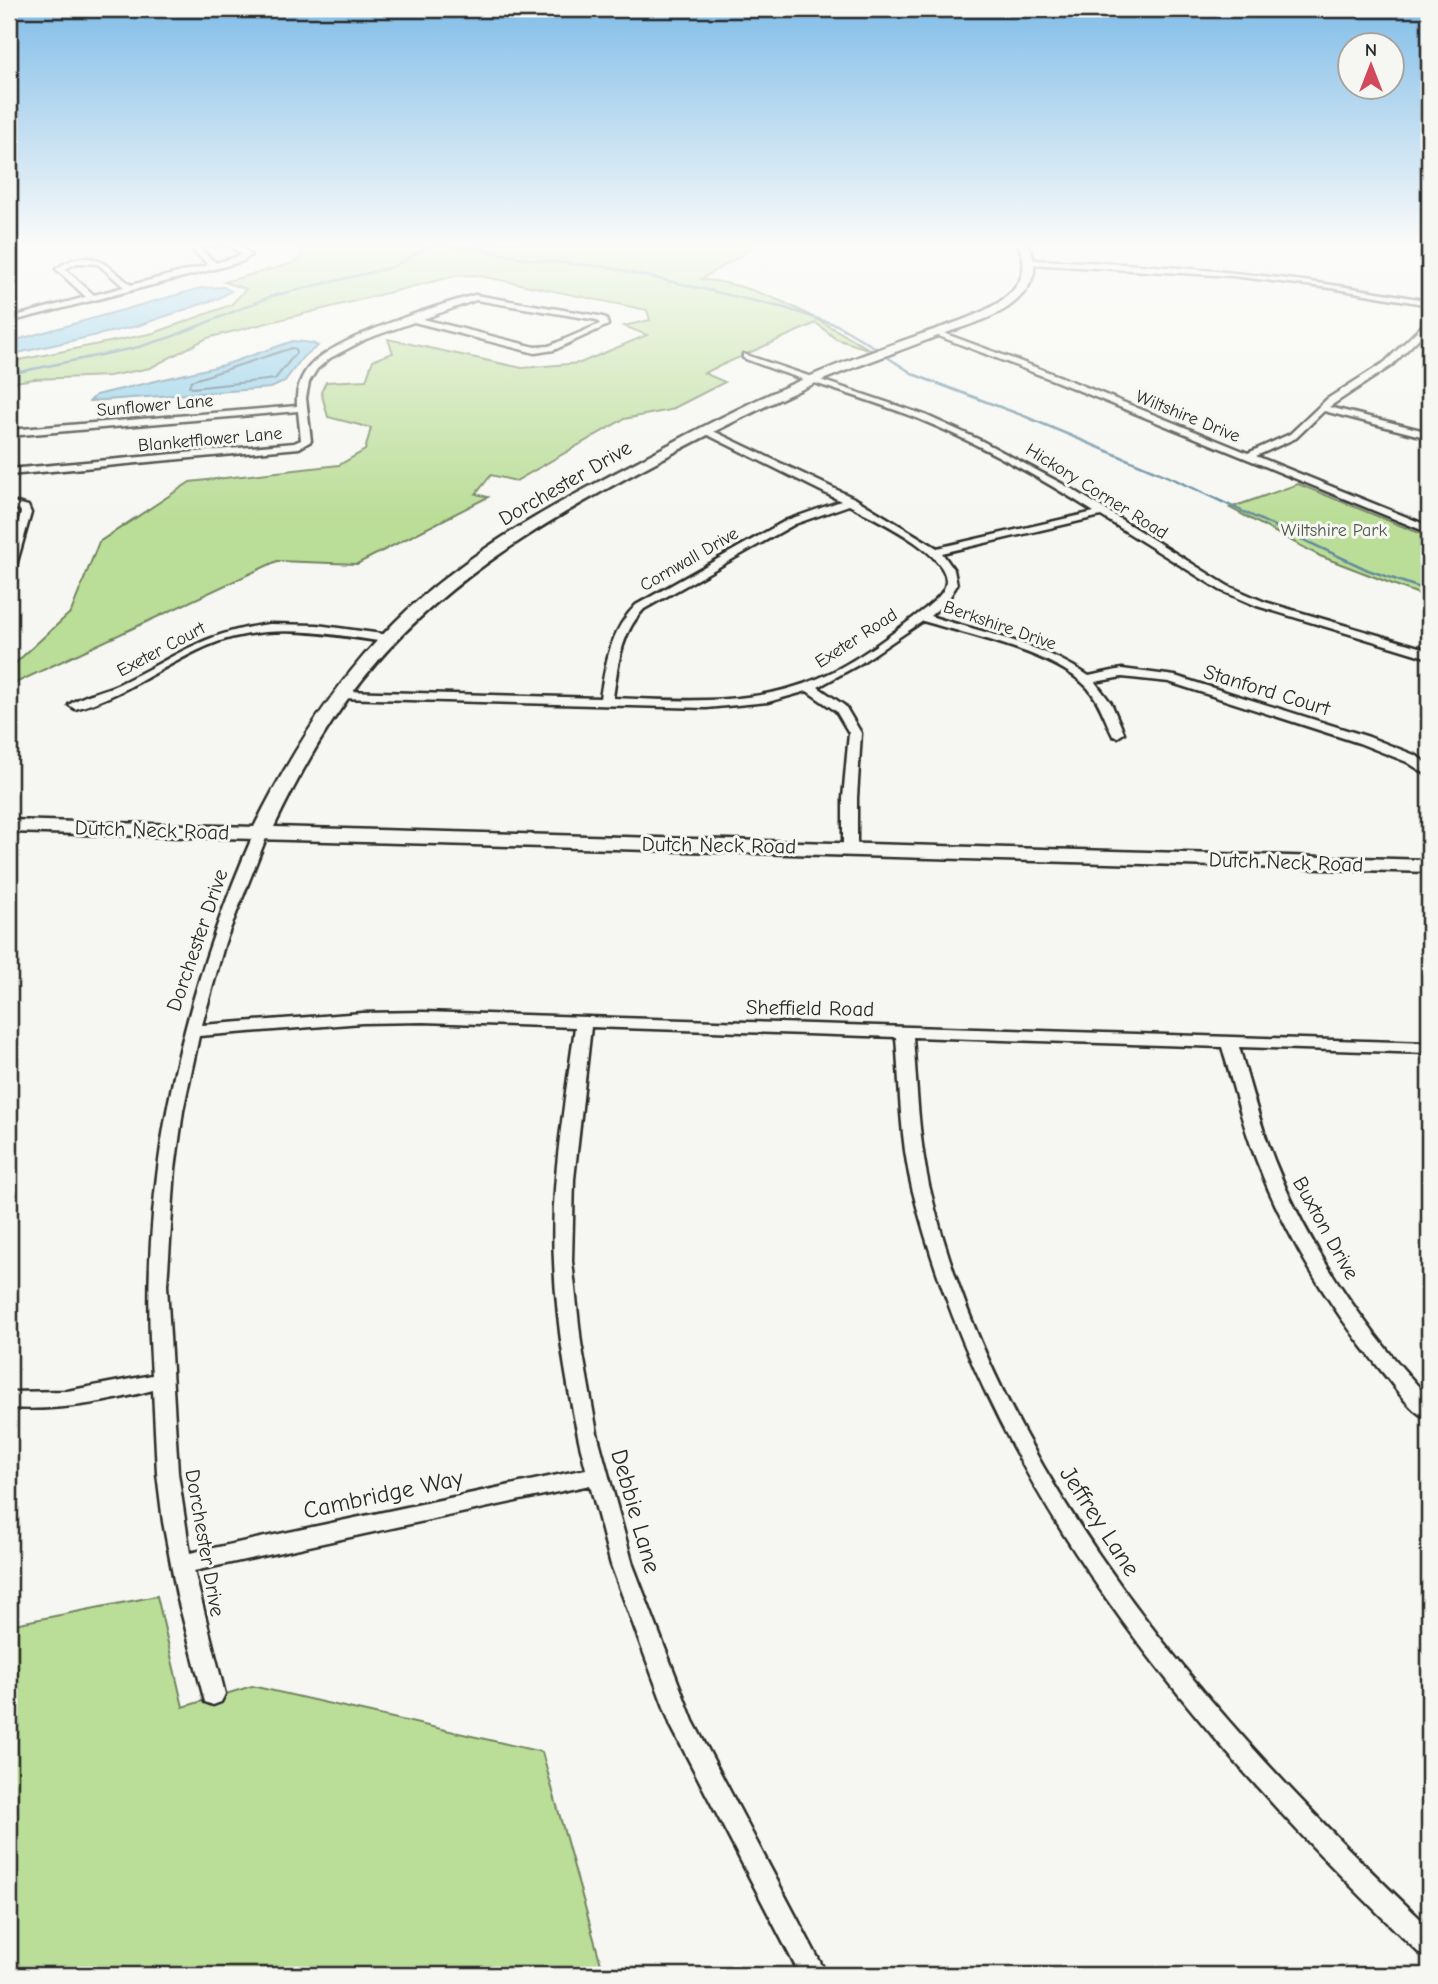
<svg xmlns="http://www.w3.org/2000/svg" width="1438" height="1984" font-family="'Comic Neue',sans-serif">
  <rect width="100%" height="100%" fill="#f6f6f2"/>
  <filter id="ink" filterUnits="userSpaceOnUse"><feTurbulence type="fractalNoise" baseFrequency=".0143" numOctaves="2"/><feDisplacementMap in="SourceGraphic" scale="14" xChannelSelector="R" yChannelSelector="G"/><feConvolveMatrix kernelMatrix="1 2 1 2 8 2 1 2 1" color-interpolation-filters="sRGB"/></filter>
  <g filter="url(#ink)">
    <path fill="#badd97" stroke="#728461" stroke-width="2" d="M291,242H745L752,249L701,279C769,287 813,317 871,350L836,339L816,323L704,373L725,382L670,410L624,419L516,481L491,475L476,494L488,497L357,564L277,561L9,686V669L71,612L99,542L190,482L339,465L365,450L371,428L328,417L321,392L326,382L366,380L373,360L393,353L388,339L522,368L580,363L647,335L624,326L650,320L647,310L475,275L455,276L207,338L150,368L109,376L34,379L9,383V362L154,333L231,305L246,289L224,282L294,263L302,257L299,246Z
      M1298,484L1429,537V598L1320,556L1230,508Z
      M157,1596L183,1707L252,1686L542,1752L604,1975H9V1625Z"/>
    <path fill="#88cbe9" stroke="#638b9d" stroke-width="2" d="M224,287L231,291L219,298L137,326L9,355V342L201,288Z
      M293,341L312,343L318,346L303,357L284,382L271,388L90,401L96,395L224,365Z"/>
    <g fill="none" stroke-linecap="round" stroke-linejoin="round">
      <path stroke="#506b77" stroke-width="2" d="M292,348L296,349V353L275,379L192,388L189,386L191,381Z"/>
      <path stroke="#638b9d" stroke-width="2.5" d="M445,242L455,247H469L533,260L607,267L785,308L837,325L876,348
        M887,357L915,375L1024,416L1169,477L1368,570L1429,591
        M9,374L139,347L171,337L272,296L393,267L435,242"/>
      <g stroke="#2b2b2b" stroke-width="5">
        <path id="street" d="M202,242H236L251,255L243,261L218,268L9,322V318L86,297L56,269C89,245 106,264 131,285L209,265L191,249ZM221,244L231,246L242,255L216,263L200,249L205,246ZM77,263L98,264L124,287L94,295L65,269Z
          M1032,260C1166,264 1297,276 1429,301V305L1331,288L1232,276L1029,264Z
          M475,295L599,316L606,318L608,325L554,350L535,353L414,322L366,339L330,358L317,369L309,382L306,398L311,441L299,448L9,475V469L294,443L301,440L298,411L9,436V430L297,406C296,391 300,377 310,366C336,337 436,306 475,295ZM476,300L597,320L600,324L549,346L535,347L423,319Z
          M1426,322H1429V328L1391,366L1329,407L1429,432V438L1324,411L1296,438L1256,456L1429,526V533L1053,380L931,333L938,331L1059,376L1248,453L1290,434L1327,399L1385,362Z
          M743,354L925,415L980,440L1072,489L1228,586L1265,602L1429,650V658L1257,606L1220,590L1101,516L942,553L954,570L957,585L947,601L930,616C984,633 1042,644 1089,676L1122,669L1175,676L1369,737L1417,756L1429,766V776L1407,762L1359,743L1169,682L1122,677L1095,682L1111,703L1124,733L1118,737L1113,736C1105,720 1100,702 1088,688C1056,653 969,635 923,621L858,665L818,687L845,706L861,733L857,798V848L850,852L843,848V798L849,733L836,711L807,691L768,702L706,708L338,698L336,695L342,691L600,698C606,663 610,631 636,605L787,520L841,501L704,433L702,431L707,428L856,499L937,548L1094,512C1039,477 980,444 919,419C862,396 801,381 743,358ZM849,505C873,518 948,552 946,582C945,593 934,601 926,608C895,632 855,663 819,678C754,706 682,701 613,698C618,666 620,634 644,609L795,524Z
          M9,501L28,506L31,513L15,569L9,572V552L21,513L20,510L9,507Z
          M270,624L317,625L389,635L395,639L389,643C328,633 263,621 205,647C161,667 123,696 75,709L69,705C81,695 104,691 119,684C176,657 204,632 270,624Z
          M261,829L268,833L225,942L202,1025L362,1013L423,1012L1429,1043V1053L1239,1047C1250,1085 1260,1124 1274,1160C1309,1249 1364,1328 1429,1398V1419C1411,1413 1396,1388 1384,1374C1331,1310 1286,1238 1256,1159C1242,1123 1233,1084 1222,1047L913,1037C917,1086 918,1136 929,1185C998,1481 1215,1724 1429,1927V1958L1420,1954C1197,1739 989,1495 912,1188C900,1139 900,1087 896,1037L591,1027L574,1179L572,1261L581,1343L597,1433L633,1565L693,1721L827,1975H800L671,1726L611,1565L590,1485L194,1571L225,1694L221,1702L213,1705L205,1702L177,1596L163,1522L157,1473L153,1390C105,1403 58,1411 9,1408V1392L67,1391L152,1375C138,1187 179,1004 254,833ZM423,1022L575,1027C565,1104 550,1184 554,1262C557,1331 569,1402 586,1469L190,1553L178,1473L167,1285L175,1169L183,1111L199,1036L362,1023Z"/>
      </g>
      <g stroke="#2b2b2b" stroke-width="5">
        <path id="secondary" d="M9,242H30L9,247Z
          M1016,242H1026C1044,268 1031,291 1007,308C988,320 965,326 943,334C902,350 861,364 820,381C763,406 709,434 654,463C553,517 453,574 377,662C334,711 302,769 274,827L1429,860V872L9,832V820L254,827C291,753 335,682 394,623C464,553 553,505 640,460C694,431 749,402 806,378C843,362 881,348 919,335C945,326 974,318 998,303C1021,288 1032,267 1016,242Z"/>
      </g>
      <use href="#street" fill="#f6f6f2" fill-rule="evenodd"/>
      <use href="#secondary" fill="#f6f6f2" fill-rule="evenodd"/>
    </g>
  </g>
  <linearGradient id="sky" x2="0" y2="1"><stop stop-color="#81bde8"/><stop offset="0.47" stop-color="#fbfbf9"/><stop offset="1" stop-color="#fbfbf9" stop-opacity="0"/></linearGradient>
  <rect width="1438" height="520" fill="url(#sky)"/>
  <g text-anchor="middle" stroke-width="6" stroke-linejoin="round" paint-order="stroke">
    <g font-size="18" fill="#2b2b2b" stroke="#f6f6f2">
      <text transform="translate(155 405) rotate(-5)" y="6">Sunflower Lane</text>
      <text transform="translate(1188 416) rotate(22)" y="6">Wiltshire Drive</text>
      <text transform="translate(210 439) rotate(-5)" y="6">Blanketflower Lane</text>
      <text transform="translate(1097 491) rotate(32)" y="6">Hickory Corner Road</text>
      <text transform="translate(689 559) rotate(-30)" y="6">Cornwall Drive</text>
      <text transform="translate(1000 625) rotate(19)" y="6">Berkshire Drive</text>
      <text transform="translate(856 638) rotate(-33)" y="6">Exeter Road</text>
      <text transform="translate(161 649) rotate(-28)" y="6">Exeter Court</text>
    </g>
    <g font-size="18" fill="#4f5846" stroke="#f6f6f2">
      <text x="1334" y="536">Wiltshire Park</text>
    </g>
    <g font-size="21" fill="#2b2b2b" stroke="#f6f6f2">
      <text transform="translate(565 483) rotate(-30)" y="7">Dorchester Drive</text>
      <text transform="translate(1267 690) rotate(17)" y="7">Stanford Court</text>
      <text transform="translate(152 830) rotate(2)" y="7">Dutch Neck Road</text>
      <text transform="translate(719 845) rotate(1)" y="7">Dutch Neck Road</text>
      <text transform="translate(1286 862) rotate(2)" y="7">Dutch Neck Road</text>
      <text transform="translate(197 940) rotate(-71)" y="7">Dorchester Drive</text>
      <text transform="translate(810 1008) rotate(1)" y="7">Sheffield Road</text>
      <text transform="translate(1326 1228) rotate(61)" y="7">Buxton Drive</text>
      <text transform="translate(205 1543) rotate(80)" y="7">Dorchester Drive</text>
    </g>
    <g font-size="24" fill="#2b2b2b" stroke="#f6f6f2">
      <text transform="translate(383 1494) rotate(-12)" y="8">Cambridge Way</text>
      <text transform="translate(636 1511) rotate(74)" y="8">Debbie Lane</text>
      <text transform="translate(1100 1521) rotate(57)" y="8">Jeffrey Lane</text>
    </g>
  </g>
  <rect width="1438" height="1984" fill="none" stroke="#f6f6f2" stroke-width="35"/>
  <rect x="18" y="18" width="1403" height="1949" fill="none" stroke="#2b2b2b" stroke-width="2.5" filter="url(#ink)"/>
  <g transform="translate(1371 66)"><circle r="33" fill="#f6f6f2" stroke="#a5a5a2" stroke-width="2"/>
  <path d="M0-5L12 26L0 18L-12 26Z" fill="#d1495b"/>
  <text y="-10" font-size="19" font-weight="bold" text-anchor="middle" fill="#2b2b2b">N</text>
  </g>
</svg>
